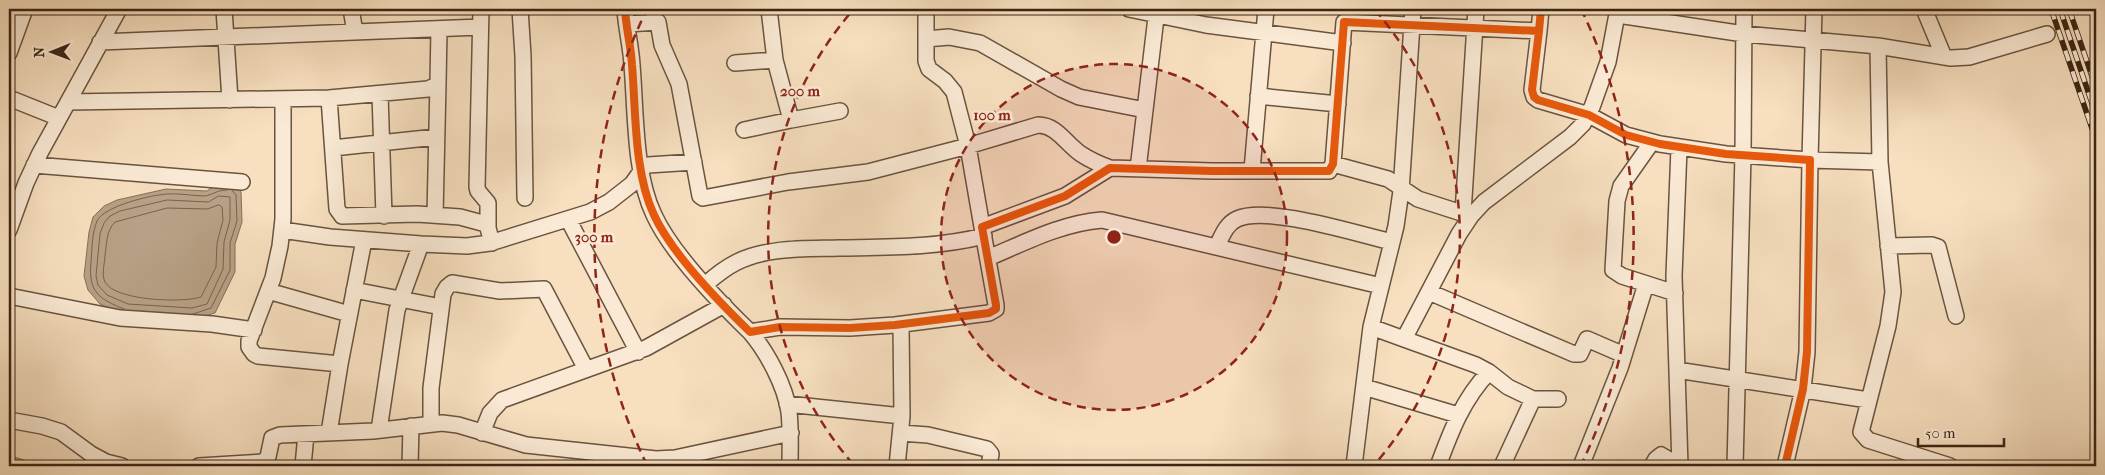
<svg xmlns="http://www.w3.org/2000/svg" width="2105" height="475" font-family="'IM FELL French Canon',serif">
  <rect width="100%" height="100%" fill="#f7dfbf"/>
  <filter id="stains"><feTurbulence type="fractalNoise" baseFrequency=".004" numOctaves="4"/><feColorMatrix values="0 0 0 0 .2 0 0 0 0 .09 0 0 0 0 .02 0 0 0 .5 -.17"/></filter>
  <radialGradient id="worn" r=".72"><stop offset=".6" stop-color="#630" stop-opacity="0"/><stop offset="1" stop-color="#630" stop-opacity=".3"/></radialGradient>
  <path fill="#b7a085" stroke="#856f58" d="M233,184L241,192L242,222L235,244V272L215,313L193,319L125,315L100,304L88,290L84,276L89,232L93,217L104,206L117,200L166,189L207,191L215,185Z
    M9,456H11L44,466H9Z"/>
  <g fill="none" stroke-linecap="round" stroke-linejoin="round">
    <path stroke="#79624c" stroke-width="1" d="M219,196L230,197V220L224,242L223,269L207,304L192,308L128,304L107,295L98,285L96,276L100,234L104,223L110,216L120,211L167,200L208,202Z
      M219,205L222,207L223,220L217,243L216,267L201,297C183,303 115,301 105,282C101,274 105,263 105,255C107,243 106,231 115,222L167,208L207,209Z
      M124,309C99,299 88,292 91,262C92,249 92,233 97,221C104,206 151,195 167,194C180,193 193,196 205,196C212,195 217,190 227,190
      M193,314L211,308L230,270V243L237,221L236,195L232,190"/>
    <g stroke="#6a543f" stroke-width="18">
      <path id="minor" d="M224,9L230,100
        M351,9L355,32
        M481,9L477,187L478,191L488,203V228
        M520,9L523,56L525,198
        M625,9C626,28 631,46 632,65C636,112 634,173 654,215C672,254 719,302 750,332L780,327L850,328L895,325L989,313L996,309V305L982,227L1065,196L1110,168L1212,171H1329L1333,164L1344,22L1539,31L1541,9
        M769,9L775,60L791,120L840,111
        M926,9V61L929,69L945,81L954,92L968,146L982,227
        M1129,9L1206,25L1343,43
        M1814,9L1810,160L1880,162L1878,46L1951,58L1969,57L2047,34
        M1924,9L1944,57
        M1618,15L1744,34L1878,46
        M627,24L658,22L662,45L679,84L700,196L703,198L788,182L868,172L968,146L1038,125C1057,125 1066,144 1081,154C1090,160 1099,164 1110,168
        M1539,31L1532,90L1534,97L1538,100L1589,115L1626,135L1660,144L1726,154L1810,160L1807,352L1803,389L1785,466
        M926,39L949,37L980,43L1061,89L1079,97L1145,110
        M100,42L480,27
        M9,53L25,9
        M735,63L775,60
        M380,94L384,216
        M1258,96L1338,104
        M9,98L59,118
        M329,98L337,209L342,216L417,214L460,217L486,224L488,228L492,243
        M283,99V219L280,246L273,278L249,341V347L254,354L258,356L340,364
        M68,102L329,98L428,89L435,86L438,83L439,29
        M744,130L791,120
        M1652,142L1621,186L1617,201L1613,270L1622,276L1675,293
        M333,148L436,137
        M1679,148L1674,276L1680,466
        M1880,162L1893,292L1888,326L1861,432L1868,440L1950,466
        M1333,164L1388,179L1418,199L1471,216
        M34,165L242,182
        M1138,169L1157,9
        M1252,170L1266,9
        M1463,213L1476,9
        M435,215L438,83
        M568,219L638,352
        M9,230L26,183L40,153L119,9
        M282,230L330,237L421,244L467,246L490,243L590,212L609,202L632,184L644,167L648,165L694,162
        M1217,246C1222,236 1226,224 1237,219C1267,205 1357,234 1392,242
        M1888,246L1932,245L1938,247L1956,316
        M988,258C1024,243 1062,223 1102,220L1381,286
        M706,284C715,276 725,268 737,262C767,247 806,249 839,248C888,247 936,248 984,236
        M354,290L441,307
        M268,291L349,314
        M1429,292L1574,354H1580L1587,339L1624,355
        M9,296L120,318L212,324L254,330
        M1371,327L1396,226L1401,191L1413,9
        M750,332C767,352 785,385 789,412C791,430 790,448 790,466
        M1404,339L1476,365L1489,372L1508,387L1533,399H1558
        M1677,370L1868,400
        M1364,387L1458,415
        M787,404L902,416
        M9,420L42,426L61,432L91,454L106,462L122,466
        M431,424V388L443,294L447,287L452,283L500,291L544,289L586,369
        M379,430L397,310L421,244
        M329,433L340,364L364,240
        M482,433L490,413L502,400L646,348L724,305
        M901,433L928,435L987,449L991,454L989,466
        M199,466L263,462L268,457L272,438L280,435L373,431L442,423L458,425L526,445L656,459L675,458L791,433
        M303,466L306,434
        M410,466L411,426
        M897,466L902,416L901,325
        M1354,466L1371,327L1404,339L1459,234L1471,216L1484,202L1570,137L1583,124L1592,107L1608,62L1618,9
        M1438,466C1451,431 1463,399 1489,372
        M1502,466L1533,399
        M1581,466L1620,368L1646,284
        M1652,466L1656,459L1661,455L1680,466
        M1735,466L1743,155L1744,9"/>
    </g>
    <use href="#minor" stroke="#faead5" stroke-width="15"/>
    <g stroke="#3b2514" stroke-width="5.5">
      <path id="rail" d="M2051,9L2096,140
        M2060,9L2096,115
        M2069,9L2096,88"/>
    </g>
    <use href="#rail" stroke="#faead5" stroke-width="4" stroke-dasharray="11" stroke-linecap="butt"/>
    <g stroke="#faead5" stroke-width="11">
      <path id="cycleway" d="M625,9C626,28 631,46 632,65C636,112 634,173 654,215C672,254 719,302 750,332L780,327L850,328L895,325L989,313L996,309V305L982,227L1065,196L1110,168L1212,171H1329L1333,164L1344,22L1539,31L1541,9
        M1539,31L1532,90L1534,97L1538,100L1589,115L1626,135L1660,144L1726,154L1810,160L1807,352L1803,389L1785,466"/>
    </g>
    <use href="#cycleway" stroke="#e8590c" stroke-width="8"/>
  </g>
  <circle cx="1114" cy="237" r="173" fill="#8f2418" fill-opacity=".12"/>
  <g fill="none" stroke="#8f2418" stroke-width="2.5" stroke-dasharray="9 6">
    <circle cx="1114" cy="237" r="173"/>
    <path d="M853 464A346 346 0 0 1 853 10M1375 10A346 346 0 0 1 1375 464"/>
    <path d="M647 465A520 520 0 0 1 647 9M1581 9A520 520 0 0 1 1581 465"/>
  </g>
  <circle cx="1114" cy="237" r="8" fill="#8f2418" stroke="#faead5" stroke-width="2.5"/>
  <g font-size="15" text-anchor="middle" font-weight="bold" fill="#8f2418" stroke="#faead5" stroke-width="5" stroke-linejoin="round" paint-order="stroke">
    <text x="800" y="96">200 m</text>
    <text x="992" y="120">100 m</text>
    <text x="594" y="242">300 m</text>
  </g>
  <rect width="2105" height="475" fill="none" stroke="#f7dfbf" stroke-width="30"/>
  <rect x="10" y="10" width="2085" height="455" fill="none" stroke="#3b2514" stroke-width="2.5"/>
  <rect x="15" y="15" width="2075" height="445" fill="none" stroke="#3b2514"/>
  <g transform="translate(52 52) rotate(269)" stroke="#faead5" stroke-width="4" paint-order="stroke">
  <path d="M0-4L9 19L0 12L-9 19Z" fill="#3b2514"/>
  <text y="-8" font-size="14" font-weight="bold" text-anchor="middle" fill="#3b2514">N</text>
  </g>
  <path d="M1918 438v8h86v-8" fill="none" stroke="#3b2514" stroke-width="2.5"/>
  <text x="1925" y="438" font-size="15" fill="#3b2514" stroke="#faead5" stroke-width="4" paint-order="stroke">50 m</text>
  <rect width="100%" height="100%" filter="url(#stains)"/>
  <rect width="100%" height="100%" fill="url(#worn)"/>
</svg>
